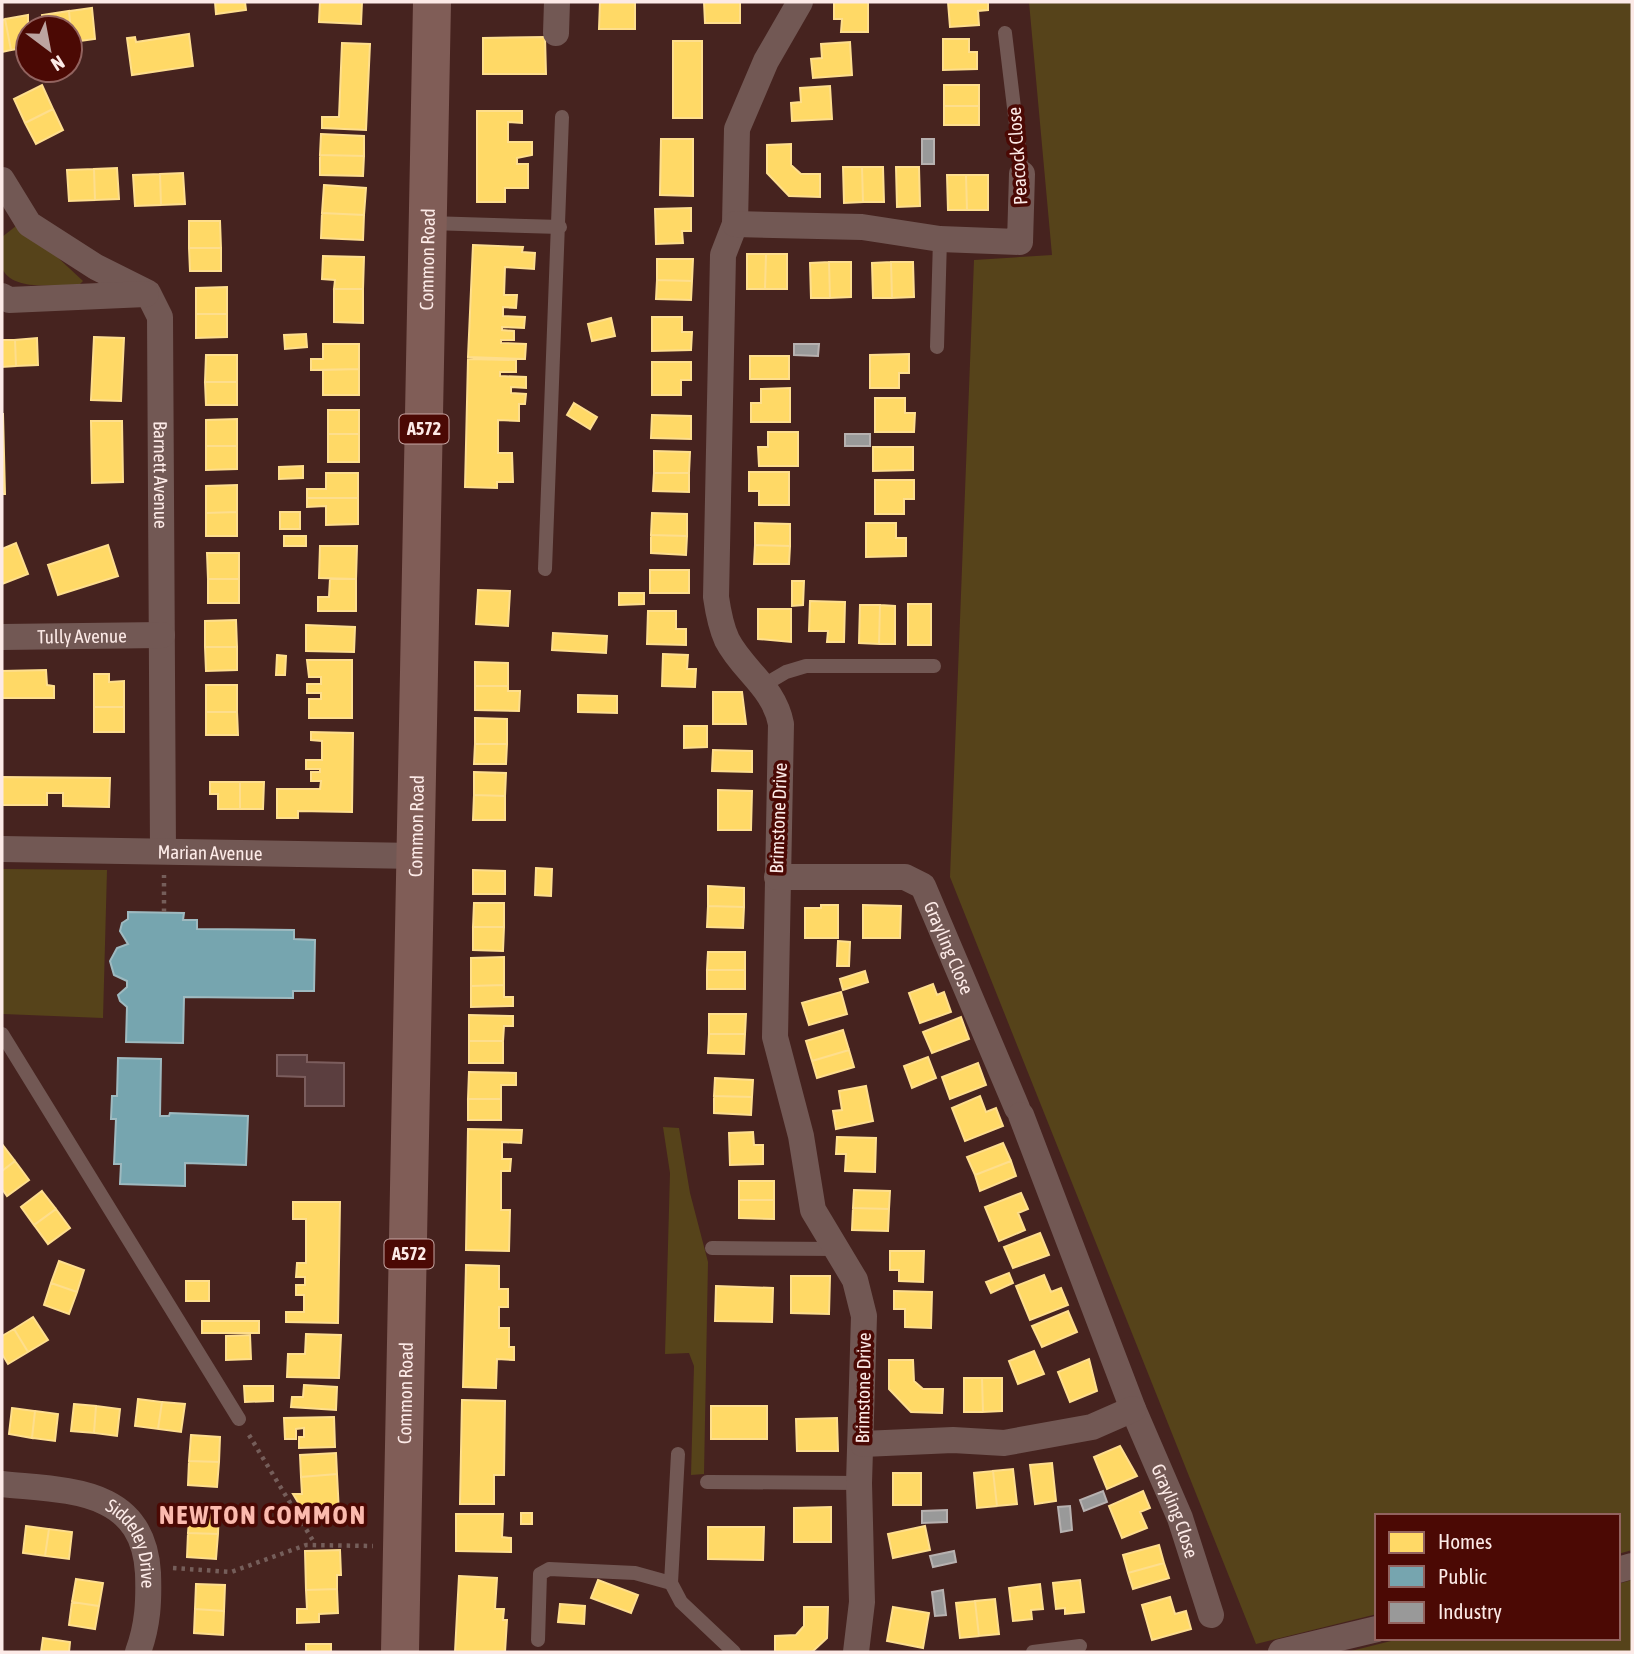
<svg xmlns="http://www.w3.org/2000/svg" width="1634" height="1654" font-family="'Asap Condensed',sans-serif">
  <rect width="100%" height="100%" fill="#46231f"/>
  <path fill="#56431a" d="M1029,2H1632V1550L1618,1554V1516H1377V1614L1256,1644L950,877L974,260L1052,255Z
    M16,226L40,241L83,281L79,285C59,284 14,292 3,270C0,262 2,246 2,237Z
    M2,869L107,870L103,1018L3,1014Z
    M663,1127L679,1128L690,1193L708,1262L704,1474L691,1475L694,1366L689,1353L665,1354L670,1173Z
    M1632,1580V1652H1347L1403,1638H1618V1584Z"/>
  <path fill="#ffd966" stroke="#fede8d" stroke-width="2" d="M215,2H245L246,10L216,14Z
    M320,2H362L361,24L319,22Z
    M600,2H635V29H599Z
    M704,2H740V23H705Z
    M834,2H868V32H841L842,19H834Z
    M948,2H988V10L978,11L979,25L950,27Z
    M92,8L95,39L72,42L69,11Z
    M69,11L72,42L70,43V28H44L42,15Z
    M28,15V47L11,50L5,19Z
    M5,19L11,50L2,52V20Z
    M189,34L193,66L132,75L127,38L135,37L136,42Z
    M545,37L546,74H483V38Z
    M943,39H969V52H977V69L943,70Z
    M673,41H702V118H673Z
    M850,42L852,75L813,78L811,59L822,58L821,44Z
    M342,43L370,44L366,130L322,128V117H339Z
    M42,85L53,109L25,123L14,99Z
    M944,85H979V106H944Z
    M830,86L832,119L792,121L791,103L801,102L800,88Z
    M944,106H979V125H944Z
    M53,109L63,130L36,144L25,123Z
    M477,111H522V123L508,122V142H532V155L517,158V164H528V188H505V202H477Z
    M321,134L364,136V156L320,155Z
    M661,139H693V196L660,195Z
    M791,144V165L801,174H820V197L789,196L767,173V145Z
    M320,155L364,156L363,176L320,175Z
    M843,167H862L863,202L844,203Z
    M862,167H883L884,202H863Z
    M896,167H919L920,206L897,207Z
    M117,168L119,199L95,200L94,169Z
    M94,169L95,200L69,201L67,170Z
    M183,173L185,204L161,205L160,174Z
    M160,174L161,205L135,206L133,175Z
    M947,175H966L967,210H948Z
    M966,175H988V210H967Z
    M324,185L366,188L364,215L322,213Z
    M691,208V231H682L683,243L656,244L655,209Z
    M322,213L364,215L363,240L321,238Z
    M189,221H220L221,248H189Z
    M473,245L523,247L522,252L535,253L534,269L505,267L504,295H517L516,308L503,307V316L525,317L524,328L502,327V330L514,331V340H501V343L526,344L525,359L468,357Z
    M189,248H221V271H190Z
    M747,254H766L765,289H747Z
    M766,254H787V289H765Z
    M323,256L364,257L363,289H334L335,280L322,279Z
    M657,259H693L692,281L657,280Z
    M829,262L830,298H811L810,263Z
    M829,262H851V297L830,298Z
    M891,262L892,298H873L872,263Z
    M891,262H913L914,297L892,298Z
    M657,280L692,281L691,300L656,299Z
    M227,287V314H196V288Z
    M334,289H363V323L334,322Z
    M196,314H227V337L196,338Z
    M652,317H682V332H692L691,350L652,351Z
    M611,318L615,336L592,341L588,324Z
    M306,334L307,347L285,349L284,335Z
    M94,337L124,338L121,401L91,400Z
    M37,338L38,365L16,366L15,340Z
    M2,340H15L16,366L2,367Z
    M323,344H359V369L311,370V359H323Z
    M909,354V373H899V388H870V355Z
    M206,355H237V382H205Z
    M750,356H789V379H750Z
    M468,359L516,360V372H500V376L526,377V388L511,387V393L526,394L525,404H519V421L498,420V453H512L513,482H497V488L465,487Z
    M652,362H691V380H681V395H652Z
    M359,369V395H323V370Z
    M205,382H237V405H206Z
    M790,388V422H751V403H761V389Z
    M875,398H905V413H915L914,432H875Z
    M574,403L597,417L590,429L567,415Z
    M328,410H359V434H328Z
    M2,414H3L5,494H2Z
    M652,415L691,416V439L651,438Z
    M237,419V446H206V420Z
    M91,421H122L123,482L92,483Z
    M768,432H798V466H759L758,447H768Z
    M328,434H359V462H328Z
    M206,446H237V469L206,470Z
    M873,447H913V470L873,471Z
    M654,451L690,452L689,473H654Z
    M303,466V478L279,479V467Z
    M749,472H789V505H759V491H749Z
    M326,473H358V498H307V489H326Z
    M654,473H689V492L653,491Z
    M875,480H914V499H904V514H875Z
    M237,485V512L206,513V486Z
    M307,498H358V524L326,525V506L307,507Z
    M237,512V536H206V513Z
    M280,512H300V529H280Z
    M652,513L687,514V536L651,535Z
    M755,523L790,524V546L755,545Z
    M866,523H896V538H906V556L866,557Z
    M651,535L687,536L686,555L651,553Z
    M284,536H306V546H284Z
    M16,543L28,574L2,584V549Z
    M108,545L118,576L58,595L48,565Z
    M755,545L790,546L789,564H754Z
    M320,546H357L356,579L319,578Z
    M207,553H239V579H208Z
    M650,570H689V593H650Z
    M208,579H239V603H208Z
    M330,579H356V611H318V597H329Z
    M792,581H804L803,605L792,606Z
    M478,590L510,591L508,626L476,624Z
    M619,593H644V604L619,605Z
    M810,601L845,602L844,642H827L828,631H809Z
    M908,604H931V645H908Z
    M860,605H880L879,644L859,643Z
    M880,605L895,606V644H879Z
    M758,609H791V642L758,639Z
    M648,611H676V629H686V645L647,644Z
    M236,620L237,647H205V621Z
    M306,625L355,627L354,652L306,651Z
    M553,633L607,636L606,653L552,650Z
    M205,647H237V670L206,671Z
    M663,654L688,655L687,669H696L695,687L662,686Z
    M277,655L286,656L285,675H276Z
    M307,660H352V718H309V699H321V693H307V684H321V677H309Z
    M475,662L508,663V686H475Z
    M46,670L47,685L54,686V698H2V671Z
    M94,674H109V682L124,681V707H94Z
    M206,685H237V712H206Z
    M475,686H508V691H520L519,711L475,710Z
    M713,692H742L746,724H713Z
    M578,695L617,696V713L578,712Z
    M94,707H124V732H94Z
    M206,712H237L238,735H206Z
    M475,718L507,719V744H475Z
    M684,726H707V747L684,748Z
    M311,732L353,733L352,812L298,811V818H277V789H320L321,781H311V772H320V769H306V760H322V741L311,740Z
    M475,744H507L506,764H474Z
    M713,750L752,751V772L712,771Z
    M474,772L506,773L505,796L474,795Z
    M2,777L110,778L109,807L63,806V793H47V805H2Z
    M210,782H240V809H218V794H210Z
    M240,782H264L263,809H240Z
    M718,790L752,791L751,830H718Z
    M474,795L505,796V820H473Z
    M536,868L552,869L551,896L535,895Z
    M473,870L505,871V894H473Z
    M708,886L744,888V907L708,906Z
    M474,903H504V927H473Z
    M821,905H838V938H805V908H821Z
    M863,905L901,906L900,938H863Z
    M708,906L744,907L743,928L707,927Z
    M473,927H504L503,951L473,950Z
    M838,941L850,942L849,966H837Z
    M708,952H745V970H707Z
    M504,957V985L471,986V958Z
    M707,970H745V989H707Z
    M865,971L868,982L843,990L840,979Z
    M933,984L937,995L944,992L951,1012L920,1023L909,993Z
    M504,985V997H513V1006L471,1007V986Z
    M841,992L847,1014L809,1025L802,1003Z
    M709,1014H746L745,1034H709Z
    M469,1015L513,1016V1026H504L503,1041H469Z
    M961,1017L969,1039L932,1053L923,1032Z
    M843,1030L849,1050L812,1061L806,1041Z
    M709,1034H745L744,1054L708,1053Z
    M469,1041H503V1063H469Z
    M849,1050L854,1067L817,1078L812,1061Z
    M928,1057L936,1078L912,1088L904,1066Z
    M978,1063L986,1085L950,1099L942,1077Z
    M469,1072L516,1073V1085H501V1099H468Z
    M715,1078L753,1080L752,1097L714,1096Z
    M866,1086L873,1121L836,1129L833,1111L842,1110L839,1091Z
    M714,1096L752,1097L751,1115L714,1113Z
    M980,1096L986,1112L996,1108L1003,1126L965,1141L952,1108Z
    M468,1099H501V1120H468Z
    M468,1129L522,1130L521,1143L502,1142V1159H511L510,1171H501V1210H510L509,1251L466,1250Z
    M753,1132L754,1145H763V1164L730,1165L729,1133Z
    M837,1137L876,1138L875,1172L845,1171L846,1154H836Z
    M1003,1143L1011,1161L975,1175L967,1157Z
    M2,1144L15,1161L2,1171Z
    M15,1161L29,1180L7,1196L2,1189V1171Z
    M1011,1161L1016,1176L980,1191L975,1175Z
    M739,1181H774V1200H739Z
    M854,1190L890,1191L889,1209L853,1208Z
    M42,1191L56,1209L34,1225L21,1207Z
    M1021,1193L1028,1209L1018,1213L1025,1230L999,1241L985,1207Z
    M739,1200H774V1219L739,1218Z
    M293,1202H340L338,1323L286,1322V1312H304V1295H296V1285H305V1277H296L297,1263H306V1219H293Z
    M853,1208L889,1209L888,1231L852,1230Z
    M56,1209L70,1228L48,1244L34,1225Z
    M1040,1233L1049,1255L1013,1268L1004,1247Z
    M890,1251H924L923,1282L899,1281V1270H890Z
    M59,1261L84,1270L77,1292L51,1283Z
    M466,1265L499,1266V1289H508V1307H499V1328H509V1347H514V1360L497,1359L496,1388L463,1387Z
    M1009,1273L1013,1283L991,1293L986,1282Z
    M1044,1275L1051,1292L1061,1288L1068,1305L1030,1320L1016,1286Z
    M791,1276H830L829,1314L791,1313Z
    M186,1281H209V1301H186Z
    M51,1283L77,1292L69,1314L44,1305Z
    M716,1286L773,1288L772,1322L715,1321Z
    M894,1291L932,1292L931,1328L905,1327V1309H894Z
    M1068,1311L1077,1332L1042,1347L1032,1326Z
    M33,1317L48,1340L28,1352L14,1329Z
    M202,1321H259V1333H202Z
    M14,1329L28,1352L8,1364L2,1354V1336Z
    M306,1334L341,1335L339,1378L287,1377L288,1354H305Z
    M250,1335L251,1359L226,1360V1336Z
    M1034,1351L1044,1374L1018,1384L1009,1361Z
    M1089,1359L1097,1391L1070,1402L1058,1372Z
    M889,1360H913L914,1381L923,1389H943L942,1413L911,1412L889,1389Z
    M964,1378H982L983,1412H964Z
    M982,1378H1002V1411L983,1412Z
    M304,1385L337,1387L336,1410L291,1407L292,1397H303Z
    M244,1386H273V1401L245,1402Z
    M138,1399L162,1402L158,1429L135,1426Z
    M462,1400L505,1401L504,1475H494V1504H460Z
    M162,1402L185,1404L181,1432L158,1429Z
    M74,1404L96,1406L94,1433L71,1431Z
    M96,1406L120,1409L117,1436L94,1433Z
    M711,1406H767V1439H711Z
    M12,1408L35,1411L32,1438L9,1434Z
    M35,1411L58,1414L55,1441L32,1438Z
    M334,1417L335,1447L299,1448V1437H304V1428L296,1429V1439H285L284,1418Z
    M837,1418L838,1451H797L796,1419Z
    M191,1435L220,1437L219,1462L189,1461Z
    M1120,1446L1137,1476L1107,1489L1094,1457Z
    M336,1453L337,1474L301,1477L300,1455Z
    M189,1461L219,1462L217,1487L188,1485Z
    M1052,1463L1056,1501L1035,1504L1030,1465Z
    M1013,1469L1017,1504L997,1506L993,1471Z
    M993,1471L997,1506L977,1508L974,1473Z
    M893,1473H921V1505H893Z
    M337,1474L339,1513L305,1514L293,1494H302L301,1477Z
    M1143,1491L1150,1508L1140,1512L1147,1528L1122,1538L1109,1506Z
    M190,1507L219,1509L218,1534L188,1533Z
    M831,1507V1542H794V1508Z
    M521,1513H532V1524H521Z
    M456,1514H503L502,1537L511,1538V1552L456,1551Z
    M26,1526L49,1529L45,1556L23,1553Z
    M925,1526L930,1550L893,1558L888,1534Z
    M708,1527H764L763,1560L708,1559Z
    M49,1529L72,1532L69,1559L45,1556Z
    M188,1533L218,1534L216,1559L187,1557Z
    M1159,1545L1164,1563L1128,1573L1123,1555Z
    M340,1550L341,1575H337V1589L306,1590L305,1551Z
    M1164,1563L1169,1578L1133,1589L1128,1573Z
    M459,1576L497,1578L495,1609H504L503,1620H507L505,1652H455Z
    M76,1579L103,1583L99,1606L72,1602Z
    M598,1580L638,1595L631,1613L591,1598Z
    M1080,1580L1084,1612L1065,1614V1608L1056,1609L1053,1583Z
    M196,1584L225,1585L224,1611L195,1609Z
    M1040,1584L1043,1609L1031,1610L1032,1619L1013,1621L1009,1588Z
    M337,1589L338,1613L319,1614V1622L297,1623V1609H307L306,1590Z
    M1170,1597L1175,1614L1186,1611L1191,1629L1152,1640L1142,1605Z
    M995,1599L999,1634L979,1636L975,1601Z
    M975,1601L979,1636L960,1638L956,1603Z
    M72,1602L99,1606L95,1629L69,1625Z
    M560,1604L585,1606L584,1624L558,1622Z
    M804,1607H828L827,1638L812,1652H775V1636L796,1635L804,1626Z
    M893,1607L929,1613L923,1648L887,1641Z
    M195,1609L224,1611L223,1635L194,1633Z
    M43,1638L70,1642L69,1652H41Z
    M306,1644H331V1652H306Z"/>
  <path fill="#76a5af" stroke="#9ebac0" stroke-width="2" d="M128,912L184,913L183,920H197V929L294,930V939L315,940L314,991H293V998L184,997L183,1043L126,1042L127,1007L120,1001L118,995L127,987V981L114,975L110,961L117,948L128,944L120,931L122,923L128,919Z
    M118,1058L161,1059L160,1116H169L170,1113L248,1116L246,1165L185,1163V1186L120,1184L121,1164H114L116,1119H111L112,1096H117Z"/>
  <path fill="#999" stroke="#b7b1b0" stroke-width="2" d="M922,139H934V164H922Z
    M794,344H819L818,356L794,355Z
    M845,434H870V446H845Z
    M1103,1491L1107,1502L1084,1511L1080,1500Z
    M1070,1506L1072,1530L1061,1532L1058,1507Z
    M947,1510V1522L922,1523V1511Z
    M954,1551L956,1562L933,1567L930,1556Z
    M943,1590L946,1615L935,1616L932,1592Z"/>
  <path fill="#5b3e3f" stroke="#7b5d5d" stroke-width="2" d="M277,1055H307V1062L344,1063V1106H305V1077L277,1076Z"/>
  <g fill="none" stroke-linecap="round" stroke-linejoin="round">
    <path stroke="#755e5a" stroke-width="4.5" stroke-dasharray="3.5 5" stroke-linecap="butt" d="M164,912V875
      M249,1435L315,1544
      M173,1568L231,1572L306,1545L373,1546"/>
    <path stroke="#725854" stroke-width="14" d="M1005,33L1022,174
      M429,223L560,227
      M937,347L940,239
      M545,569L562,117
      M764,685L786,672L806,666H934
      M2,1034L239,1419
      M712,1248L837,1249
      M678,1454L671,1583L681,1602L734,1652
      M707,1482L859,1483
      M538,1640L540,1574L549,1569L635,1573L671,1583
      M1033,1652L1080,1646"/>
    <g stroke="#725854" stroke-width="26">
      <path d="M800,2L766,61L737,129L735,224L723,255L716,597C718,611 721,627 727,640C743,671 774,687 781,724L775,1037L801,1136L813,1210L855,1280L864,1316L859,1483L862,1602L856,1652"/>
      <path d="M556,33L557,2"/>
      <path id="s1" d="M2,180L29,224L96,267L148,293L160,317L163,851"/>
      <path d="M735,224L862,227L940,239L1020,242L1022,174"/>
      <path d="M2,296L9,300L146,294"/>
      <path id="s2" d="M2,637L162,635"/>
      <path id="s3" d="M2,849L417,856"/>
      <path id="s4" d="M777,877H905L923,886L1017,1108"/>
      <path id="s5" d="M1021,1115L1133,1409L1180,1518L1211,1615"/>
      <path d="M863,1444L953,1440L1004,1443L1092,1427L1133,1409"/>
      <path id="s6" d="M2,1484C67,1491 143,1487 148,1573C149,1601 148,1625 138,1652"/>
      <path d="M1618,1570L1632,1566"/>
      <path d="M1281,1652L1377,1629"/>
    </g>
    <path stroke="#805d57" stroke-width="38" id="s7" d="M400,1652L432,2"/>
  </g>
  <g text-anchor="middle" stroke-width="7" stroke-linejoin="round" paint-order="stroke">
    <g fill="#4b0904" stroke="#c7a6a3" stroke-width="2">
      <rect x="399.5" y="414.5" width="49" height="29" rx="5"/>
      <rect x="384.5" y="1239.5" width="49" height="29" rx="5"/>
    </g>
    <g font-size="18" font-weight="bold" fill="#fceae7">
      <text x="424" y="435">A572</text>
      <text x="409" y="1260">A572</text>
    </g>
    <g font-size="19" fill="#fceae7" stroke="#4b0904">
      <text transform="translate(1017 156) rotate(-94)" y="7">Peacock Close</text>
      <text dy="7" stroke="none"><textPath href="#s7" startOffset="1393">Common Road</textPath></text>
      <text dy="7" stroke="none"><textPath href="#s1" startOffset="374">Barnett Avenue</textPath></text>
      <text dy="7" stroke="none"><textPath href="#s2" startOffset="80">Tully Avenue</textPath></text>
      <text transform="translate(778 818) rotate(-88)" y="7">Brimstone Drive</text>
      <text dy="7" stroke="none"><textPath href="#s7" startOffset="826">Common Road</textPath></text>
      <text dy="7" stroke="none"><textPath href="#s3" startOffset="208">Marian Avenue</textPath></text>
      <text dy="7" stroke="none"><textPath href="#s4" startOffset="215">Grayling Close</textPath></text>
      <text transform="translate(863 1388) rotate(-89)" y="7">Brimstone Drive</text>
      <text dy="7" stroke="none"><textPath href="#s7" startOffset="259">Common Road</textPath></text>
      <text dy="7" stroke="none"><textPath href="#s5" startOffset="425">Grayling Close</textPath></text>
      <text dy="7" stroke="none"><textPath href="#s6" startOffset="158">Siddeley Drive</textPath></text>
    </g>
    <g font-size="26" font-weight="bold" letter-spacing="2" fill="#fbbaae" stroke="#4b0904">
      <text x="263" y="1524">NEWTON COMMON</text>
    </g>
  </g>
  <rect width="1634" height="1654" fill="none" stroke="#fceae7" stroke-width="7"/>
  <rect x="1375" y="1514" width="245" height="126" fill="#4b0904" stroke="#92635f" stroke-width="2"/>
  <rect x="1389" y="1532" width="35" height="21" fill="#ffd966" stroke="#92635f" stroke-width="2"/>
  <text x="1438" y="1549" font-size="21" fill="#fceae7">Homes</text>
  <rect x="1389" y="1566" width="35" height="21" fill="#76a5af" stroke="#92635f" stroke-width="2"/>
  <text x="1438" y="1584" font-size="21" fill="#fceae7">Public</text>
  <rect x="1389" y="1602" width="35" height="21" fill="#999999" stroke="#92635f" stroke-width="2"/>
  <text x="1438" y="1619" font-size="21" fill="#fceae7">Industry</text>
  <g transform="translate(49 49) rotate(148)"><circle r="33" fill="#4b0904" stroke="#92635f" stroke-width="2"/>
  <path d="M0-5L12 26L0 18L-12 26Z" fill="#bca4a1"/>
  <text y="-10" font-size="19" font-weight="bold" text-anchor="middle" fill="#fceae7">N</text>
  </g>
</svg>
